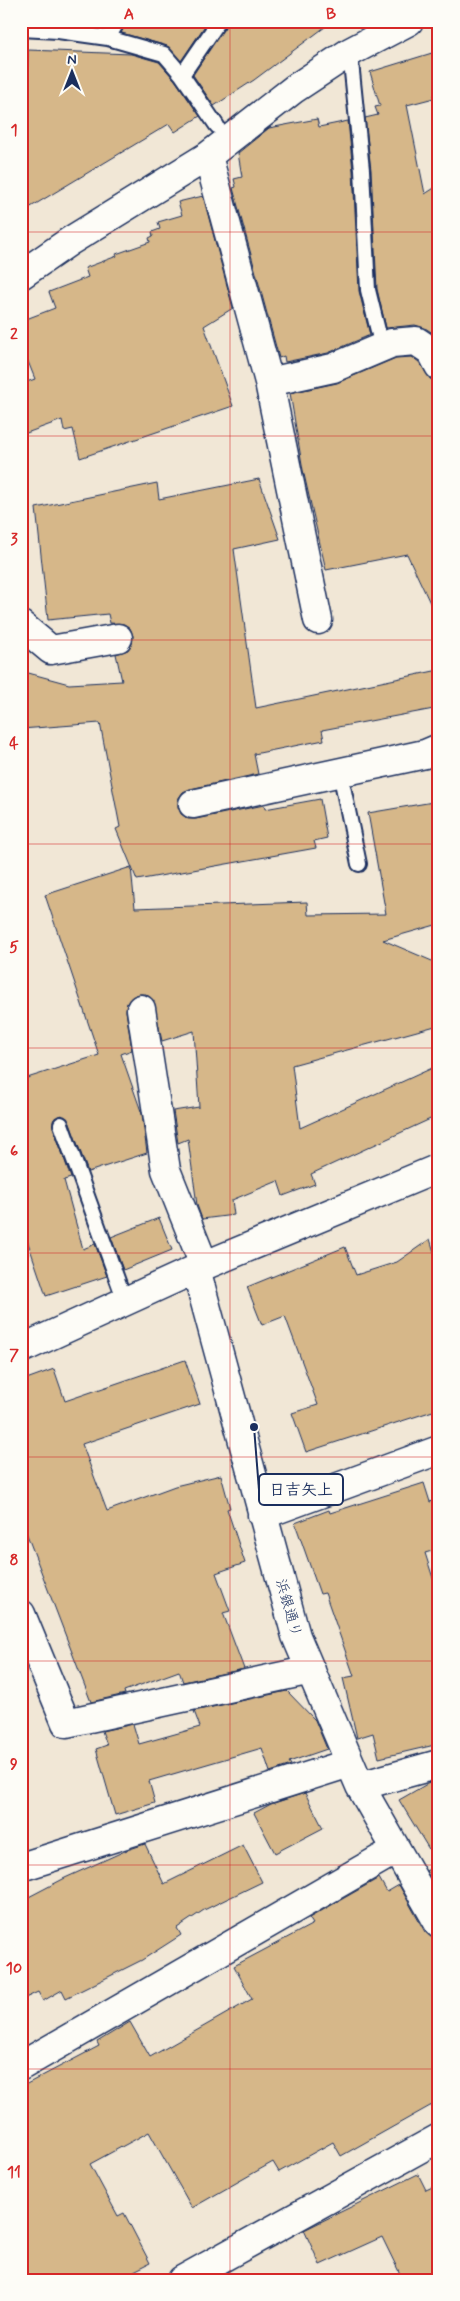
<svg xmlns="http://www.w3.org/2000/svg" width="460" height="2301" font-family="Mynerve,'Klee One',sans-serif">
  <rect width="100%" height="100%" fill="#f1e7d6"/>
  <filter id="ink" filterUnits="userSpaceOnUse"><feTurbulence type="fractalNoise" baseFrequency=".02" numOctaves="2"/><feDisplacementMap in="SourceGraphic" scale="10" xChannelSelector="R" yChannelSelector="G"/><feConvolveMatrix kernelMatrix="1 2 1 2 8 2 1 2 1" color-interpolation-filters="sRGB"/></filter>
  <g filter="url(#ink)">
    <path fill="#d6b789" stroke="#1b2f5e" d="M127,21H208L181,61L167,46L121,33Z
      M228,21H333L254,80L214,106L193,75Z
      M28,50L131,54L159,62L175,80L200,116L175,132L169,124L24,211Z
      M432,53L439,75V93L434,95V98L407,105L425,194L439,185V337L425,328L415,325L386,328L377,289L371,170L365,118L378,115L375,107L380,106L370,72Z
      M317,119L319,127L348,121L353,171L359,291L370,335L328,353L285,362L284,356L279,358L233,188L236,187L234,179L242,177L238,153L269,128Z
      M203,196L233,308L204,326L233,406L80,458L73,429L64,431L62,420L21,435V384L35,379L21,344V321L55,308L49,292L88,277L85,268L117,256L116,254L150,242L149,238L153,236L152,232L160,229L158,222L182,215L178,202Z
      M412,357L419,362L430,379L439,382V622L407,554L326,570L303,470L290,393L337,383L396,358Z
      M259,479L280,539L234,549L256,708L439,670V708L322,730L324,740L254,754L258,774L190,789L183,792L178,799V807L181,814L188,819H196L264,805L265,809L320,799L327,838L314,841L316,848L137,880L116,829L120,827L100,723L21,729V671L69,684L122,681L116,654L128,650L132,644L133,636L130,628L124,624L110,623L108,614L48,620L36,508L157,483L159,499Z
      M439,801V924L383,940L439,964V1025L292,1065L300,1128L439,1065V1115L311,1174L315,1184L283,1196L278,1181L232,1200L234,1215L202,1219L197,1205L188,1139L178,1143L173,1111L199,1107L194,1031L162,1041L153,1000L146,994H139L132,997L127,1003L126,1011L132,1050L121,1054L142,1114L147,1153L88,1172L69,1121L62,1115L54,1119L53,1127L71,1178L64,1180L83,1249L95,1244L107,1276L46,1296L21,1222V1080L99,1055L45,895L131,867L135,908L307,902L308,915L386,914L368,813Z
      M159,1218L172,1250L123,1270L111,1237Z
      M430,1239L439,1268V1409L306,1452L292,1413L318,1405L285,1316L262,1325L247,1287L345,1247L356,1275L397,1262Z
      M185,1360L200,1404L82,1444L107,1511L175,1486L221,1475L230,1508L227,1509L245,1563L216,1573L230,1611L223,1613L244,1669L183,1682L179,1671L124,1691L125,1694L91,1702L21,1519V1381L54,1369L65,1401Z
      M424,1483L430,1502L439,1499V1549L425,1553L439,1597V1744L379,1758L373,1733L357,1738L343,1678L354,1676L325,1593L320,1594L295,1523L329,1510L330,1513Z
      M287,1691L315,1720L327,1749L289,1762L291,1765L270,1772L262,1748L149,1781L155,1803L115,1815L96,1749L107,1745L102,1731L133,1724L139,1744L200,1727L194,1711Z
      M439,1780V1892L426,1871L438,1864L399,1800L427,1784Z
      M305,1793L323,1828L275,1853L254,1813L271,1804Z
      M145,1844L164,1884L243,1845L262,1882L204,1910L177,1928L181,1935L142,1960L66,1998L62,1990L43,2001L38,1992L21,2000V1901L65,1878L127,1850Z
      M379,1878L387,1892L399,1885L425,1932L431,1937L439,1940V2101L341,2156L333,2142L279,2172L273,2162L192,2208L149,2132L90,2164L118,2216L124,2213L150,2263L134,2271L139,2280H21V2087L99,2046L97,2042L130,2022L150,2057L252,1999L234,1966L313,1924L309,1918Z
      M418,2174L426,2190L439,2184V2280H403L382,2237L320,2265L304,2230Z"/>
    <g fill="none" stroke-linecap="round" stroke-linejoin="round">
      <g stroke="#1b2f5e" stroke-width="18">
        <path id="lane" d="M21,29L58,31L108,38L164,54L182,75L217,126
          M108,38L118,21
          M350,52L362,170L368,290L382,347
          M182,75L219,21
          M340,772L359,864
          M61,1124L125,1301"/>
      </g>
      <g stroke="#1b2f5e" stroke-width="31">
        <path id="street" d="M208,156L269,382L318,620
          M21,275L70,241L208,156L294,89L350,52L409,21
          M269,382L333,368L392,343L416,341L431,351L439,366
          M21,625L51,650L118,638
          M193,804L425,754L439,748
          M141,1009L166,1170L204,1265
          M196,1269L296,1636L360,1786L439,1924
          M262,1515L439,1450
          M21,1614L66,1723L311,1670
          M360,1786L439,1764
          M21,1867L350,1763
          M21,2066L396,1850
          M182,2280L439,2138"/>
      </g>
      <g stroke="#1b2f5e" stroke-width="31">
        <path id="secondary" d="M21,1349L196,1269L439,1168"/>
      </g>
      <use href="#lane" stroke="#fdfcf7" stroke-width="14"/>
      <use href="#street" stroke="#fdfcf7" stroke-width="28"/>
      <use href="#secondary" stroke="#fdfcf7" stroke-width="28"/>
    </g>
  </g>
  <path fill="none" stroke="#d62828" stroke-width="1" stroke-opacity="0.55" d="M230,21V2280M21,232H439M21,436H439M21,640H439M21,844H439M21,1048H439M21,1253H439M21,1457H439M21,1661H439M21,1865H439M21,2069H439"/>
  <g text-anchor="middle" stroke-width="4" stroke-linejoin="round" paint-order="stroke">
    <g font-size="15" fill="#1b2f5e" stroke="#fdfcf7">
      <text transform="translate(289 1608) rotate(74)" y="5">浜銀通り</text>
    </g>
  </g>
  <path fill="none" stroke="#1b2f5e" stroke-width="2" d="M254 1427L259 1490"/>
  <circle fill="#1b2f5e" stroke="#fdfcf7" stroke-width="2" cx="254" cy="1427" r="5"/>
  <rect fill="#fdfcf7" stroke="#1b2f5e" stroke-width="2" x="259" y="1474" width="84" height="31" rx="5"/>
  <g font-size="16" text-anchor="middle" font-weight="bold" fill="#1b2f5e">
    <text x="301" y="1495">日吉矢上</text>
  </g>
  <rect width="460" height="2301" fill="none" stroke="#fdfcf7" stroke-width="55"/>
  <g transform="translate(72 72)" stroke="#fdfcf7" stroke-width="4" paint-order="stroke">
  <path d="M0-4L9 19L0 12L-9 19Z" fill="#1b2f5e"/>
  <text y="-8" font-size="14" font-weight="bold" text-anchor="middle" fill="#1b2f5e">N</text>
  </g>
  <rect x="28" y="28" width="404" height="2246" fill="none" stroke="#d62828" stroke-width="2"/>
  <g font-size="16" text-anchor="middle" font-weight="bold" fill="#d62828">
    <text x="129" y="19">A</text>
    <text x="331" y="19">B</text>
    <text x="14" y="135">1</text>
    <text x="14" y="339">2</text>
    <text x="14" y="544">3</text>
    <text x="14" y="748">4</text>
    <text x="14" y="952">5</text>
    <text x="14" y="1156">6</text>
    <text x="14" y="1360">7</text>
    <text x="14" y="1565">8</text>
    <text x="14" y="1769">9</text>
    <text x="14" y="1973">10</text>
    <text x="14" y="2177">11</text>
  </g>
</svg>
